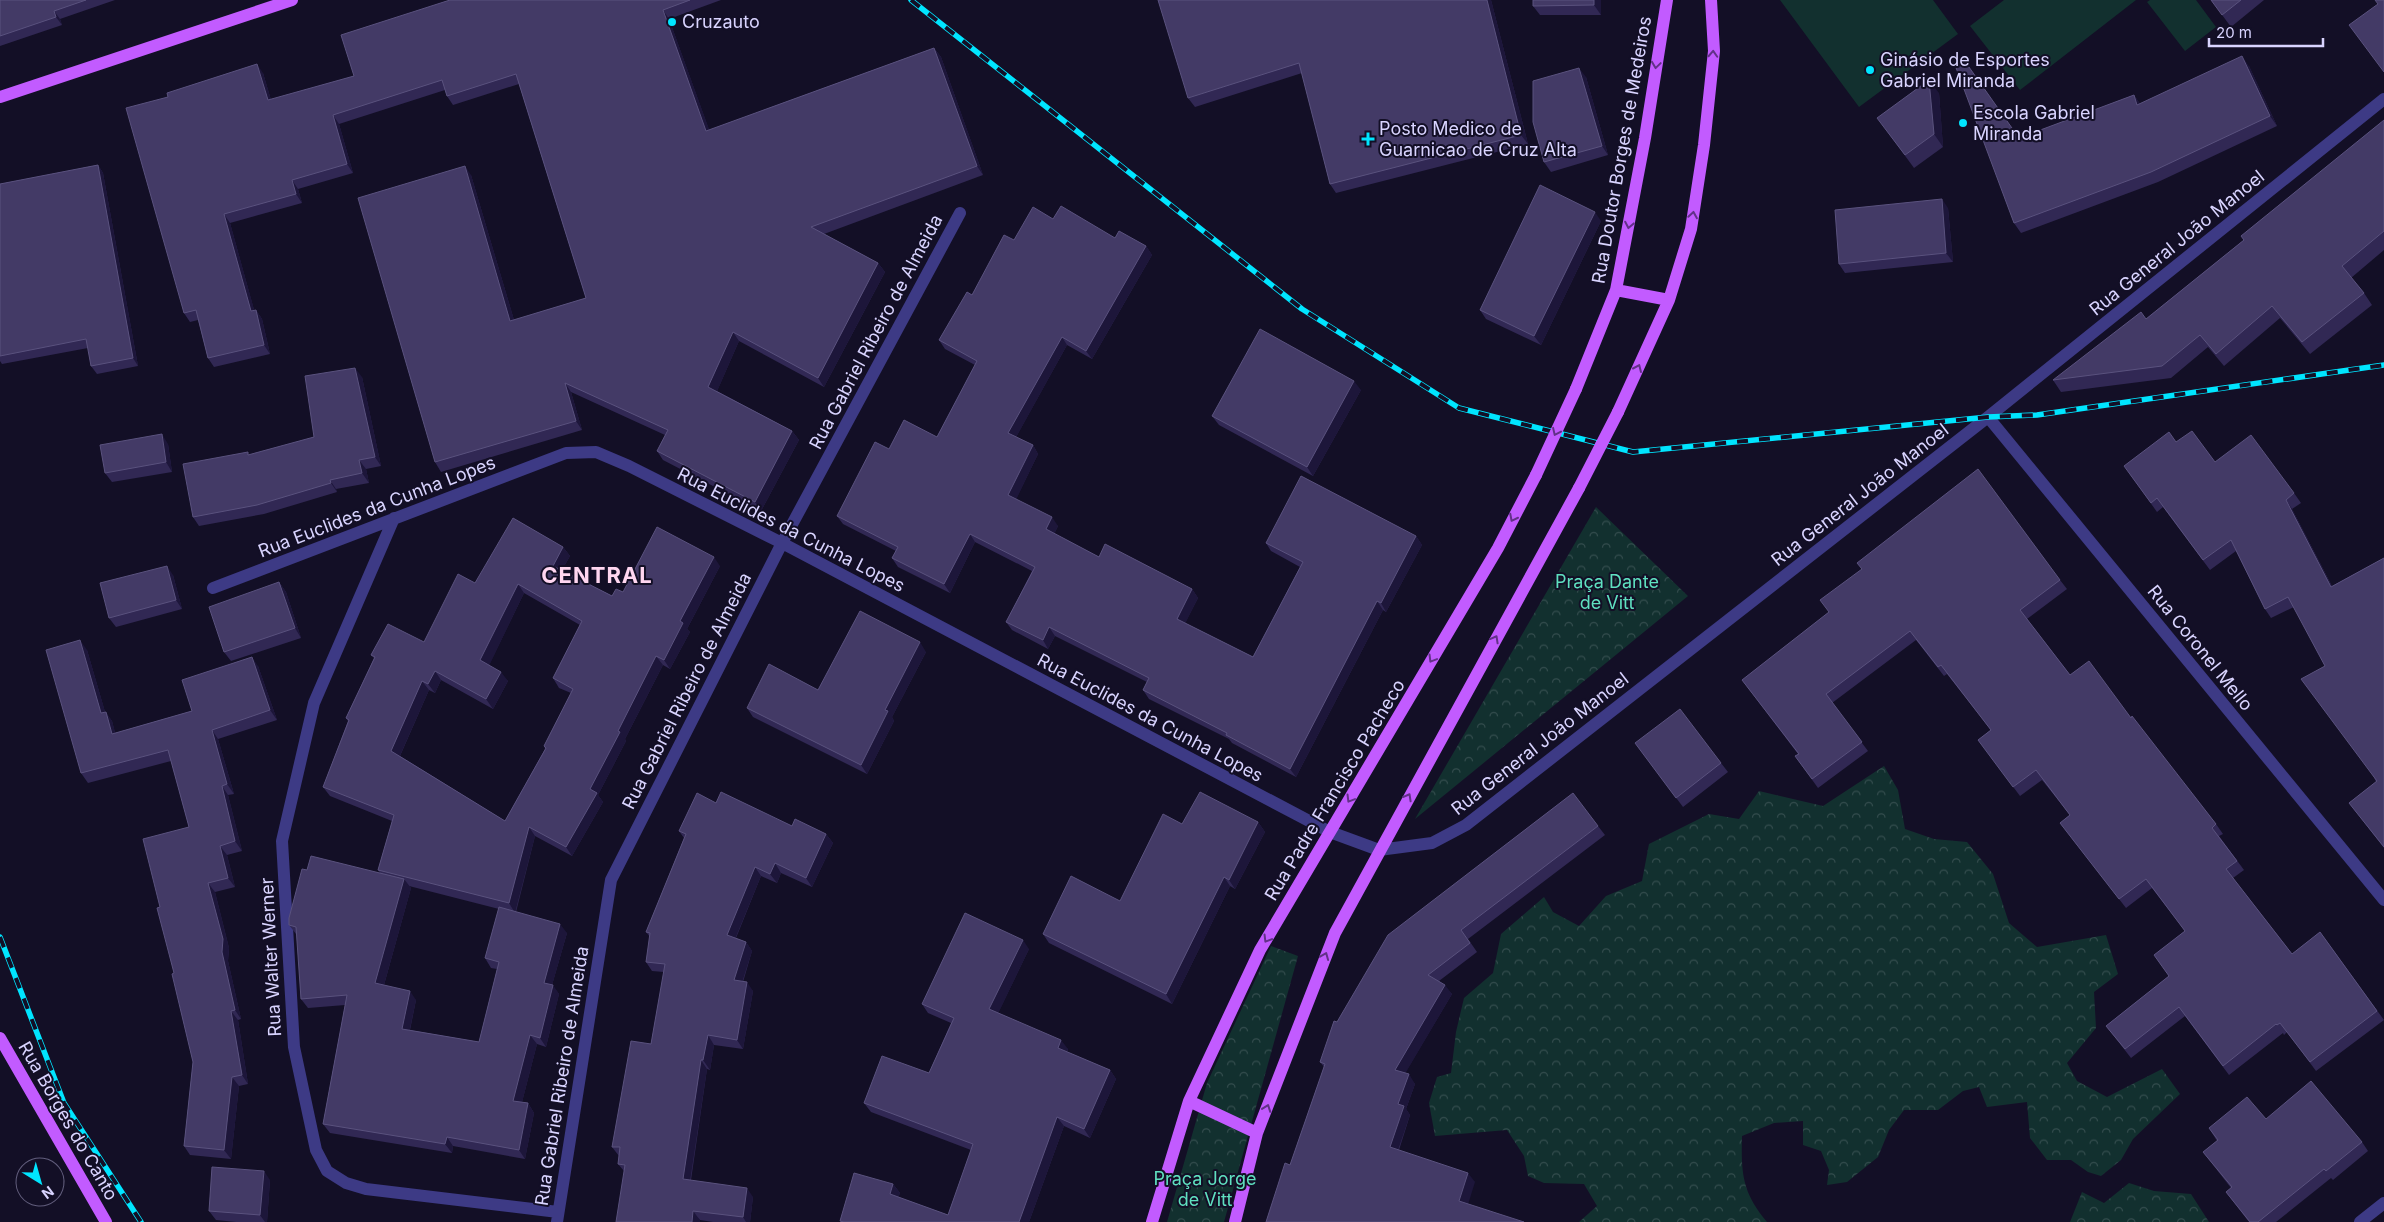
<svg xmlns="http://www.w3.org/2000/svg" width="2384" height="1222" font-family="Inter,sans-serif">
  <defs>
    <pattern id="forest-crowns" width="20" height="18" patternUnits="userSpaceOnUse" patternTransform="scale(1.25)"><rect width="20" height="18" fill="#12302f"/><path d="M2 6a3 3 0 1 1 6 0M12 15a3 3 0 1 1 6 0" fill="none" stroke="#344d4e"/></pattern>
  </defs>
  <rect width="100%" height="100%" fill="#130f26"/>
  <path fill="url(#forest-crowns)" d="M1596,507L1688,596L1415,819Z
    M1884,766L1898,790L1905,829L1934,839L1967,842L1993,874L2009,923L2037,947L2106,935L2118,974L2094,992L2096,1028L2067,1063L2077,1081L2107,1097L2162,1069L2180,1094L2133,1139L2121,1160L2101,1176L2088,1172L2071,1160H2047L2030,1138L2027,1102L1987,1107L1979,1087L1963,1091L1938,1110H1904L1889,1130L1878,1157L1847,1182L1827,1185L1829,1170L1821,1151L1803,1145V1121L1774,1123L1742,1136C1741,1173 1742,1192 1767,1222H1579L1597,1206L1584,1184L1544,1183L1528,1176L1524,1156L1507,1130L1435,1136L1429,1103L1437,1077L1451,1073L1456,1032L1464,998L1493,973L1501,934L1544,897L1553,912L1579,926L1606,896L1642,881L1649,844L1709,814L1739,819L1759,791L1823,806Z
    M1271,946L1298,956L1224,1222H1167L1207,1083Z
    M2129,1183L2154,1191L2191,1194L2209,1222H2070L2082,1192L2104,1203Z"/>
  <path fill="#12302f" d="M1780,0H1933L1958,34L1859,107Z
    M2004,0H2136L2020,90L1970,26Z
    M2150,0H2196L2216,27L2185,51L2147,2Z"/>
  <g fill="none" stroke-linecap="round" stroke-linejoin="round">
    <path stroke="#3d3a85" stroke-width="12" d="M1988,417L2384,900
      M394,518L314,703L282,841L294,1047L316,1150L327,1171L346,1183L366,1189L558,1212
      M213,588L566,453L596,452L629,466L782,543L1330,832L1379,850L1432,843L1466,825L1988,417L2384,99
      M557,1222L611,880L782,543L960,213
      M2360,1222L2384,1203"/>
    <path stroke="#c25bff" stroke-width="12" d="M0,97L292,0
      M1616,290L1669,300
      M1576,389L1616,290L1645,138L1667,0
      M1618,412L1669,300L1691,229L1704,145L1714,51L1711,0
      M0,1038L106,1222
      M1189,1101L1257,1133
      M1152,1222L1189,1101L1260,950L1498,548L1536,475
      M1235,1222L1257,1133L1335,933L1579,488"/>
    <g stroke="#00e5ff" stroke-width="5.5">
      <path id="rail" d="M911,0L1302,309L1459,408L1633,452L1988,417L2037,415L2384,365
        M0,937L64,1103L141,1222"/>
    </g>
    <use href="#rail" stroke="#130f26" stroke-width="4" stroke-dasharray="11" stroke-linecap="butt"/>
    <path stroke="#c25bff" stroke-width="12" d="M1536,475L1576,389
      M1579,488L1618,412"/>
  </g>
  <path fill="#312854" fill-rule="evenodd" d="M0,0H115L60,19L62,25L0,46Z
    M450,0H721L669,19L709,130L934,48L941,57L983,175L824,234L878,263L885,272L824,387L739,341L717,391L792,431L799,440L761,511L663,460L657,451L665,435L571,392L582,430L441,472L435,462L471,175L514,320L586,298L519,84L453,105L447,96L445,90L339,124L353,173L298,189L302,203L230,223L254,310H256L262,319L270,354L214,367L208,358L198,320L190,322L184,313L263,73L271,100L354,76Z
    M1491,0L1528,144L1336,193L1330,184L1302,73L1195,107L1188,98Z
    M1533,0H1601V15H1540L1533,6Z
    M2211,0H2264L2231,27Z
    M2249,66L2277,126L2158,182L2021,233L2014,223L2019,138L2134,95L2140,104Z
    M1586,77L1608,155L1551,172L1544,162Z
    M1939,93L1943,147L1914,168L1887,131Z
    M2384,120V250L2351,278L2364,293L2372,305L2310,354L2280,318L2224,366L2208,347L2171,378L2061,392L2053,380L2146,319L2244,240Z
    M98,165L103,173L138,366L97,374L91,366L88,348L2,364L0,361V184Z
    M1948,208L1953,262L1845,273L1839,264Z
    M1053,219L1115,238L1146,246L1152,255L1092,359L1067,345L1016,437L1033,445L1038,454L1016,499L1058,526L1054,534L1099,557L1192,589L1198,598L1185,623L1253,657L1300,567L1271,551L1266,543L1416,536L1422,545L1386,612L1383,610L1296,777L1232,743L1229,739L1149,699L1143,690L1147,682L1055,636L1048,649L1012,630L1006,622L1032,571L975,542L950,593L898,567L892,558L896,551L843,524L837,516L889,449L937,437L975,365L945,349L939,340L972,295L1014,240Z
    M1601,221L1541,345L1486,319L1480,310Z
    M362,377L381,466L366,469L369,483L336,489L337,492L264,514L199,526L193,517L250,455L314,437Z
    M1361,390L1313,476L1219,425L1212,416Z
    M2176,442L2215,462L2294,493L2301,503L2292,509L2332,586L2384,558V848L2349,803L2376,782L2325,666L2294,607L2271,618L2265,609L2236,551L2210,570L2163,507L2157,512L2124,466Z
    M168,444L172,472L112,482L105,473Z
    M563,547L570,556L562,570L612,596L623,592L720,566L687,629L690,632L670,669L663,665L625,739L626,741L598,795L603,802L572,856L535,836L516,912L567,933L552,985L559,994L546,1047L537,1044L522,1102L528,1103L534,1113L525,1159L453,1146L452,1153L330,1133L323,1124L345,1005L308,1008L301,999L297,934H296L289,925L307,870L380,873L378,870L392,821L330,796L323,787L348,721L346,718L374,658L371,655L424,642L475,583ZM524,593L580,625L553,678L559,688L571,693L544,746L545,749L505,821L400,756L429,690L435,693L441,680L493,709L508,681L489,665ZM409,886L499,909L485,958L491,968L497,969L479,1042L410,1030L416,1000L384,985L411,888Z
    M173,575L182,609L116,627L109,618Z
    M2060,580L2067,589L2027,619L2070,675L2131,718L2216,824L2223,834L2219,836L2244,870L2233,878L2292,954L2320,932L2384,1020L2316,1071L2287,1032L2284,1035L2283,1033L2229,1075L2185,1016L2131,1058L2106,1026L2169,976L2154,955L2185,931L2152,888L2126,908L2060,823L2070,815L2042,780L2020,796L1978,740L1991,730L1947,674L1944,676L1916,640L1832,703L1868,751L1818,788L1795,756L1798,754L1742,680Z
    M279,582L286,592L301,638L231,661L224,652Z
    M87,650L105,712L112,721L115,733L192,711L258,666L277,720L218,739L234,794L228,795L242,851L227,855L235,887L215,892L229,948L228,961L241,1019L238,1020L248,1084L239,1086L231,1159L190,1155L184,1146L193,1062L160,907L189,827L171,761L88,783L81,773Z
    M926,652L892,717L894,721L867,774L753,717L747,708L818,690Z
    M1635,743L1721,763L1728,772L1683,807Z
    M716,803L792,826L826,834L833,843L812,887L781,873L777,883L761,876L736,938L746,942L752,951L743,982L753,991L743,1049L714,1045L710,1070L707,1069L691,1180L753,1197L750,1222H713L700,1220L624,1171L618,1164L619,1156L612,1147L651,1044L664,972L652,971L646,962L650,937L646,932L684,838L679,831Z
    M1258,822L1265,832L1235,889L1230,886L1172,1004L1049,943L1043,934L1120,901L1182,824Z
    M1598,826L1605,835L1468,939L1477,952L1439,981L1452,994L1405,1073L1415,1084L1406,1109L1410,1115L1399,1150L1475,1182L1290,1165L1324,1067L1320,1062L1337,1022Z
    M1029,949L998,1013L1068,1049L1067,1052L1110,1070L1116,1079L1090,1138L1064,1126L1029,1222H841L840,1221L893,1184L900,1193L898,1197L948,1215L971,1150L871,1112L864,1103L929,1073L951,1023L928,1013L922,1004Z
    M2266,1119L2362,1142L2368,1151L2333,1180L2331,1178L2276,1222H2249L2226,1192L2231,1188L2203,1152L2217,1141L2209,1128Z
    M270,1180L267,1222H236L216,1220L209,1211Z"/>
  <path fill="#1d163a" d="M1487,0H1491L1528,144L1521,135Z
    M1594,0H1601V15L1594,5Z
    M663,10L669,19L713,140L706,131Z
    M54,11L60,19L62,25L56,17Z
    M934,48L941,57L983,175L977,166Z
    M2242,56L2249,66L2277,126L2270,116Z
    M257,64L263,73L274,110L268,100Z
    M1579,68L1586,77L1608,155L1602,146Z
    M1929,80L1939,93L1943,147L1934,134Z
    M2134,95L2141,105H2137Z
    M333,115L339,124L353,173L347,164Z
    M98,165L103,173L138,366L133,358Z
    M465,166L471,175L517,330L510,321Z
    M292,180L298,189L302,203L296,194Z
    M1942,199L1948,208L1953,262L1946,253Z
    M1595,212L1601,221L1541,345L1534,336Z
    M224,214L230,223L257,320L251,311Z
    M1146,246L1152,255L1092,359L1086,351Z
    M878,263L885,272L824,387L818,378Z
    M256,310L262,319L270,354L264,345Z
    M733,332L739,341L715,396L708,387Z
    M1062,337L1067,345L1014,441L1008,433Z
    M355,368L362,377L381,466L375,457Z
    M1354,381L1361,390L1313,476L1307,467Z
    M565,383L571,392L582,430L576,421Z
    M792,431L799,440L761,511L755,502Z
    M162,434L168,444L172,472L166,462Z
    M1033,445L1038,454L1014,504L1008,495Z
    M359,460L366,469L369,483L362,473Z
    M330,480L336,489L337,492L331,483Z
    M2286,500L2292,509L2337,596L2331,587Z
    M1052,517L1058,526L1052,538L1046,529Z
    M970,534L975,542L950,593L944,584Z
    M1416,536L1422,545L1386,612L1381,603Z
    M563,547L570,556L559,575L553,566Z
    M714,557L720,566L687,629L690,632L670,669L664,660L680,621Z
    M167,566L173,575L182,609L176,600Z
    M279,582L286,592L301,638L295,628Z
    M518,584L524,593L487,670L480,660Z
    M1192,589L1198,598L1183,628L1177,619Z
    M1377,601L1383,610L1296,777L1290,769Z
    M1049,627L1055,636L1048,649L1043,640Z
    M80,640L87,650L108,722L101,713Z
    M920,642L926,652L892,717L894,721L867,774L861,765L885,710Z
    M656,656L663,665L625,739L626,741L598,795L603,802L572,856L566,847L590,789L618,731Z
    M252,657L258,666L277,720L270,710Z
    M435,671L441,680L435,693L428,684Z
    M501,672L508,681L493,709L486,699Z
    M422,681L429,690L398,760L391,751Z
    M106,712L112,721L118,743L112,734Z
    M212,730L218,739L234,794L227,784Z
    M222,786L228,795L242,851L235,841Z
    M1258,822L1265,832L1235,889L1229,880Z
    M529,827L535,836L515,913L509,903Z
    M826,834L833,843L812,887L806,878Z
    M220,846L227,855L235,887L228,878Z
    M775,863L781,873L777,883L770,874Z
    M755,867L761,876L733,944L727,935Z
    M1224,877L1230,886L1172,1004L1166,994Z
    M404,879L411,888L382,992L375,983Z
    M208,883L215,892L229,948L228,961L241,1019L235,1010L222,952Z
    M560,924L567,933L550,992L544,983Z
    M1023,940L1029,949L996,1018L989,1009Z
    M746,942L752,951L740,989L734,980Z
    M747,982L753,991L743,1049L737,1040Z
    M553,985L559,994L546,1047L540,1038Z
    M1445,985L1452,994L1402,1079L1395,1070Z
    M410,991L416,1000L408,1038L402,1029Z
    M231,1011L238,1020L248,1084L242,1075Z
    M530,1035L537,1044L520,1110L513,1101Z
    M708,1035L714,1045L710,1070L703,1060Z
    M1061,1040L1068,1049L1065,1057L1058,1048Z
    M701,1060L707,1069L689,1188L683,1179Z
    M1110,1070L1116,1079L1090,1138L1084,1129Z
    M1409,1074L1415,1084L1406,1109L1410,1115L1396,1156L1390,1147L1398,1104Z
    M232,1077L239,1086L231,1159L224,1150Z
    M528,1103L534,1113L525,1159L519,1150Z
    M1057,1117L1064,1126L1029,1222H1019Z
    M447,1137L453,1146L452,1153L445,1144Z
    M264,1171L270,1180L267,1222H265L260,1215Z
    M1468,1173L1475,1182L1466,1211L1459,1201Z
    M893,1184L900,1193L897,1203L890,1194Z
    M747,1188L753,1197L750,1222H746L743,1217Z
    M693,1211L700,1220V1222H692Z"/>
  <path fill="#433a66" stroke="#5a527e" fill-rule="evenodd" d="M0,0H86L54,11L56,17L0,36Z
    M450,0H690L663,10L706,131L934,48L977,166L811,227L878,263L818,378L733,332L708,387L792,431L755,502L657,451L668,430L565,383L576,421L435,462L358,198L465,166L510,321L586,298L516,74L447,96L442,80L333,115L347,164L292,180L296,194L224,214L251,311L256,310L264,345L208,358L196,310L184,313L126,108L168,97L167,93L257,64L268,100L354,76L341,35Z
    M1158,0H1487L1521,135L1330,184L1299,63L1188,98Z
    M1533,0H1594V5L1533,6Z
    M2211,0H2241L2222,15Z
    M2375,0H2384V72L2349,25L2378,4Z
    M2242,56L2270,116L2151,172L2014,223L1955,65L1964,60L2019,138L2134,95L2137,105Z
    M1579,68L1602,146L1544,162L1533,122V81Z
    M1929,80L1934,134L1905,155L1877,118Z
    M2384,120V231L2342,266L2364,293L2302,342L2272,306L2216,354L2200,335L2162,366L2053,380L2141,312L2146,319L2244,240L2241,236Z
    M98,165L133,358L91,366L86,339L0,356V184Z
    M1540,185L1595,212L1534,336L1480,310Z
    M1942,199L1946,253L1839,264L1835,210Z
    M1061,206L1115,238L1119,231L1146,246L1086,351L1062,337L1008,433L1033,445L1008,495L1052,517L1046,529L1099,557L1105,544L1192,589L1177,619L1253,657L1303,562L1266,543L1301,476L1416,536L1381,603L1377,601L1290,769L1226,735L1227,733L1143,690L1149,678L1049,627L1043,640L1006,622L1035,567L970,534L944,584L892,558L898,547L837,516L875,442L889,449L904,420L937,437L977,361L939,340L967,292L972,295L1004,235L1014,240L1033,207L1053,219Z
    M1260,329L1354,381L1307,467L1212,416Z
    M355,368L375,457L359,460L362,473L330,480L331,483L257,505L193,517L183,464L248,452V455L314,437L305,376Z
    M2192,431L2215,462L2251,435L2294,493L2286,500L2331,587L2384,558V847L2349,803L2377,781L2301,679L2325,666L2288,597L2265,609L2231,540L2203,560L2157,498L2151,503L2124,466L2169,432L2176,442Z
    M162,434L166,462L105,473L100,445Z
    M1978,469L2060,580L2020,610L2070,675L2089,661L2131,718L2132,716L2216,824L2212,828L2237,861L2226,869L2292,954L2320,932L2377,1011L2310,1062L2280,1023L2277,1025L2276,1024L2223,1066L2179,1007L2125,1049L2106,1026L2169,976L2154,955L2185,931L2146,879L2119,899L2060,823L2070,815L2036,770L2013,787L1978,740L1991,730L1941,665L1938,667L1910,631L1826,694L1862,742L1812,779L1795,756L1799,754L1742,680L1829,612L1820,600L1862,569L1857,563Z
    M513,518L563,547L553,566L612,596L616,589L623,592L657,527L714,557L680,621L683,623L664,660L656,656L618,731L620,732L590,789L597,793L566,847L529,827L509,903L378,870L394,815L323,787L349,720L346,718L375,657L371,655L388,624L424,642L458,574L475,583ZM518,584L582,621L553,678L573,689L544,746L546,748L505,821L391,751L422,681L428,684L435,671L486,699L501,672L480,660Z
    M167,566L176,600L109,618L100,583Z
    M279,582L295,628L224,652L209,607Z
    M860,611L920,642L885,710L888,711L861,765L747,708L769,664L818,690Z
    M80,640L101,713L106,712L112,734L192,711L182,680L252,657L270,710L212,730L227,784L222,786L235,841L220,846L228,878L208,883L223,939L222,952L235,1010L231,1011L242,1075L232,1077L224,1150L184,1146L193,1062L172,974L174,973L157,908L160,907L143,839L189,827L168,750L81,773L46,650Z
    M1680,709L1721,763L1676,798L1635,743Z
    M721,792L792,826L795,819L826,834L806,878L775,863L770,874L755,867L727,935L746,942L734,980L747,982L737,1040L708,1035L703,1060H701L683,1179L747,1188L743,1217L693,1211L692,1222H616L625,1165L618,1164L620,1147H612L631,1041L651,1044L665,964L646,962L650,933L646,932L686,834L679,831L697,793L716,803Z
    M1200,792L1258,822L1229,880L1224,877L1166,994L1043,934L1071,876L1120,901L1163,814L1182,824Z
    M1573,793L1598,826L1461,930L1470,943L1428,975L1445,985L1395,1070L1409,1074L1398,1104L1404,1106L1390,1147L1468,1173L1459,1201L1524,1222H1266L1285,1163L1290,1165L1325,1064L1320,1062L1334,1021L1337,1022L1388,935Z
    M311,856L404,879L375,983L410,991L402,1029L479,1042L499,962L485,958L499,907L560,924L544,983L553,985L540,1038L530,1035L513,1101L528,1103L519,1150L447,1137L445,1144L323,1124L347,995L301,999L296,927L289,925V918L302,869L307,870Z
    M965,913L1023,940L989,1009L1061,1040L1058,1048L1110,1070L1084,1129L1057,1117L1019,1222H844L840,1221L854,1173L893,1184L890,1194L948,1215L973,1144L864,1103L882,1056L929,1073L954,1018L922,1004Z
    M2311,1081L2362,1142L2326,1171L2324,1169L2258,1222H2250L2226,1192L2232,1187L2203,1152L2218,1140L2209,1128L2247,1097L2266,1119Z
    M212,1167L264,1171L260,1215L209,1211Z"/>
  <defs><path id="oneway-chevron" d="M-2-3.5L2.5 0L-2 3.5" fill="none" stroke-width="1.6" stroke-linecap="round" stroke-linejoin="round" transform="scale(1.25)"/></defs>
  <g stroke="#623188">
    <use href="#oneway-chevron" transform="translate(1713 54) rotate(-87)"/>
    <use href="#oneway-chevron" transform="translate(1656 65) rotate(98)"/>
    <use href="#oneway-chevron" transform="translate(1693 215) rotate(-81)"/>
    <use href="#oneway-chevron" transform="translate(1629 225) rotate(101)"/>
    <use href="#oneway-chevron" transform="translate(1638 368) rotate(-66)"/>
    <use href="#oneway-chevron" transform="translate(1556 432) rotate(115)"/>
    <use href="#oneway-chevron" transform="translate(1513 518) rotate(117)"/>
    <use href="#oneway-chevron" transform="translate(1495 639) rotate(-61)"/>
    <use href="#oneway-chevron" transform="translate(1432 659) rotate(121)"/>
    <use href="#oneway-chevron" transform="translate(1408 797) rotate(-61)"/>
    <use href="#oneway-chevron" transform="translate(1350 799) rotate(121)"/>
    <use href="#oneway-chevron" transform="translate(1267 939) rotate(121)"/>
    <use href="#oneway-chevron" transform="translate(1325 956) rotate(-68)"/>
    <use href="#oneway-chevron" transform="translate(1267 1108) rotate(-70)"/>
  </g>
  <g fill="#00e5ff" stroke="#130f26" stroke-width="2">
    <circle cx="672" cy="22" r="5"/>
    <circle cx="1870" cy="70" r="5"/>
    <circle cx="1963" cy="123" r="5"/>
    <path d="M1365.5 131.5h5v5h5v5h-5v5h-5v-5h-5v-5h5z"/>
  </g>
  <g text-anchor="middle" stroke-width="4" stroke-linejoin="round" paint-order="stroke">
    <g font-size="18" fill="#d9d4ff" stroke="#130f26" text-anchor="start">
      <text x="682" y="28">Cruzauto</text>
      <text x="1880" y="66">Ginásio de Esportes<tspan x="1880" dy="21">Gabriel Miranda</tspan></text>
      <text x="1973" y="119">Escola Gabriel<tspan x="1973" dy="21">Miranda</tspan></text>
      <text x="1379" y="135">Posto Medico de<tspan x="1379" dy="21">Guarnicao de Cruz Alta</tspan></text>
    </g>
    <g font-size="18" fill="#d9d4ff" stroke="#130f26">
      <text transform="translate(1622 150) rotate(-80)" y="6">Rua Doutor Borges de Medeiros</text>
      <text transform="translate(2177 243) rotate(-39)" y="6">Rua General João Manoel</text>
      <text transform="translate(876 332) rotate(-62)" y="6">Rua Gabriel Ribeiro de Almeida</text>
      <text transform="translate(1860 495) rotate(-38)" y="6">Rua General João Manoel</text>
      <text transform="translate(377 507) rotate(-21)" y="6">Rua Euclides da Cunha Lopes</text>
      <text transform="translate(791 530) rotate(27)" y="6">Rua Euclides da Cunha Lopes</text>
      <text transform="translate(2200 648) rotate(51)" y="6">Rua Coronel Mello</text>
      <text transform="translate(687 691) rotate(-63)" y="6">Rua Gabriel Ribeiro de Almeida</text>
      <text transform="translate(1150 718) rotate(28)" y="6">Rua Euclides da Cunha Lopes</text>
      <text transform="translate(1540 744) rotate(-38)" y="6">Rua General João Manoel</text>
      <text transform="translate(1335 790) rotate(-59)" y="6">Rua Padre Francisco Pacheco</text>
      <text transform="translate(271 957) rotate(-93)" y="6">Rua Walter Werner</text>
      <text transform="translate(562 1076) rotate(-81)" y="6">Rua Gabriel Ribeiro de Almeida</text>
      <text transform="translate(68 1121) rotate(60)" y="6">Rua Borges do Canto</text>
    </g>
    <g font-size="18" fill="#5fe0c0" stroke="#130f26">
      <text x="1607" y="588">Praça Dante<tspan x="1607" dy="21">de Vitt</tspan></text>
      <text x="1205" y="1185">Praça Jorge<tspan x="1205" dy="21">de Vitt</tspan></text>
    </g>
    <g font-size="22" font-weight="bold" letter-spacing="1" fill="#ffd6f0" stroke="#130f26">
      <text x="597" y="583">CENTRAL</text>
    </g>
  </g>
  <g transform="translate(40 1182) rotate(143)"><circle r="24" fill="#130f26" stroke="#625e7d"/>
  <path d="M0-4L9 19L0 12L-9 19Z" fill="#00e5ff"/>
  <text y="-8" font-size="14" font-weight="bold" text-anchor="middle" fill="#d9d4ff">N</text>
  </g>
  <path d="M2209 38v8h114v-8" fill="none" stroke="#d9d4ff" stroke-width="2.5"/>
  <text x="2216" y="38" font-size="15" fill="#d9d4ff" stroke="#130f26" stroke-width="4" paint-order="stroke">20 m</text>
</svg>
